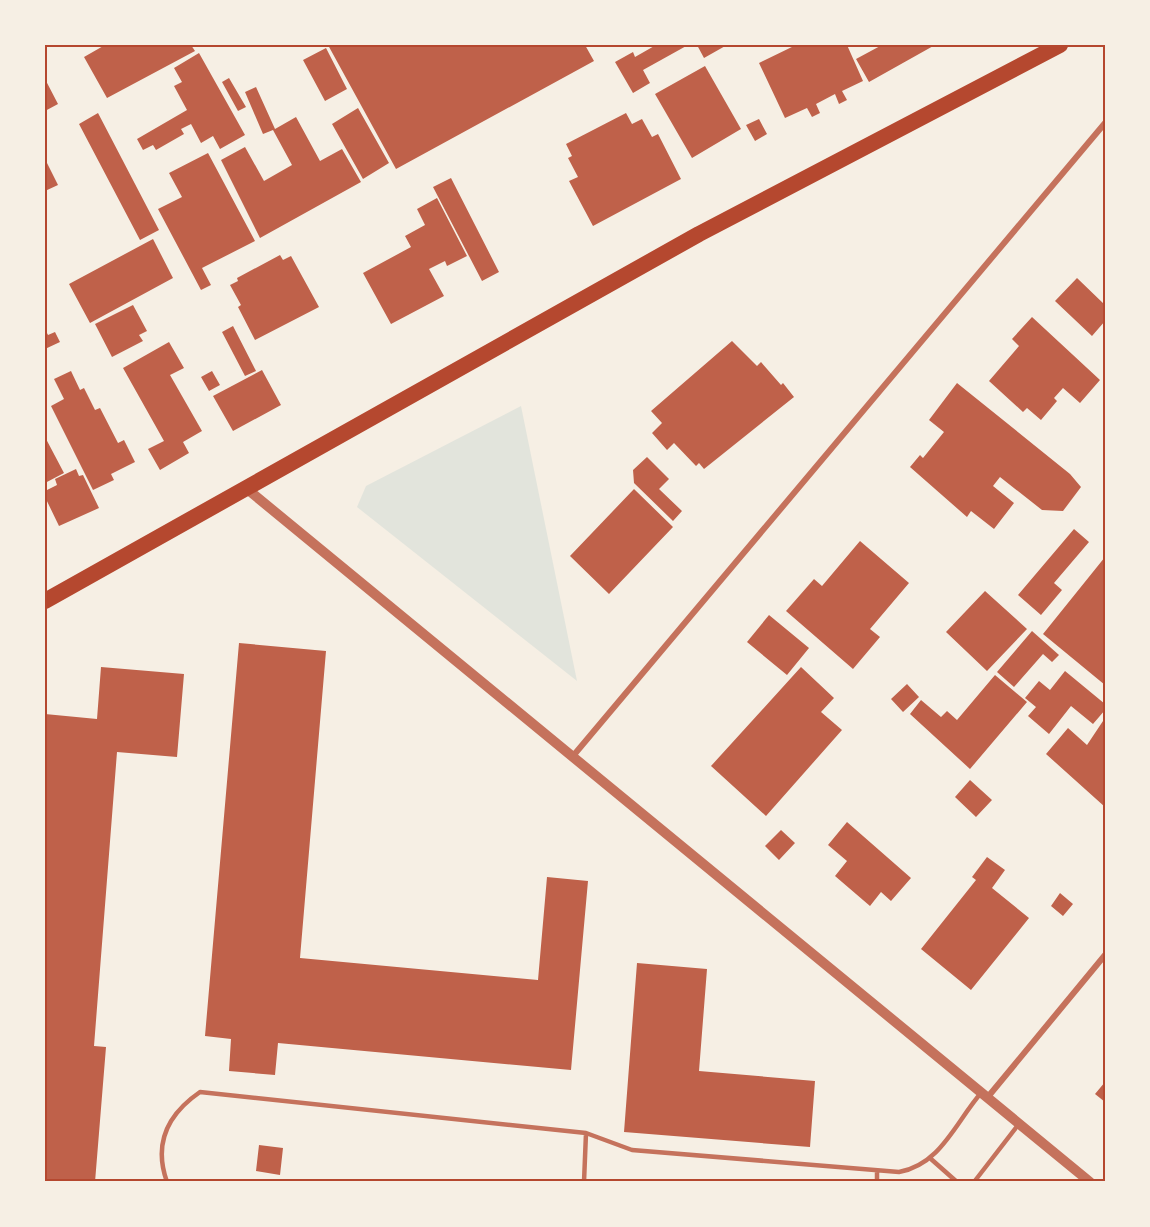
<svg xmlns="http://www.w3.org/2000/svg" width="1150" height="1227" font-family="'Archivo Narrow',sans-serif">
  <rect width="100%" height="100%" fill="#f6efe4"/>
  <path fill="#e2e4dc" d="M521,406L577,681L357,507L366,486Z"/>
  <path fill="#bf614a" d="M105,45H191L195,51L107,98L84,57Z
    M328,45H585L594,61L396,169Z
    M656,45H688L643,70L650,83L633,93L615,62L633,52L635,57Z
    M697,45H727L704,58Z
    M796,45H847L863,81L842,91L847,100L839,104L835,94L816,104L820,113L812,117L807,108L785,118L759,63Z
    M882,45H935L869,82L856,59Z
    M326,48L347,89L325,101L303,60Z
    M199,53L245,135L220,149L213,136L201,143L191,124L181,129L184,134L156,150L153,145L143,150L137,139L187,110L174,86L182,82L174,68Z
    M705,66L741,129L692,158L655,94Z
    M229,78L246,107L238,111L222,82Z
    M45,79L58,104L45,111Z
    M256,87L275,129L296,117L320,161L342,149L361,182L260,238L221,160L245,147L264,181L292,165L273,130L263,134L245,92Z
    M358,108L389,163L363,179L332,124Z
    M98,113L159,230L140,240L79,124Z
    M626,113L632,124L642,119L652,137L658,134L681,179L593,226L569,181L578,177L568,158L572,156L566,144Z
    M759,119L767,134L755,141L746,125Z
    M208,153L255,241L202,268L211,285L201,290L158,209L182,197L169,173Z
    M47,163L58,185L45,191V164Z
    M451,178L499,272L482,281L433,187Z
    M437,198L467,256L447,266L445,261L429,269L444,296L391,324L363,273L411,247L405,236L425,225L417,209Z
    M153,239L173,278L90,323L69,284Z
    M280,255L283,260L291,256L319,307L255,340L238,307L241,305L230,285L238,281L237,278Z
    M1077,278L1105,305V321L1092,336L1055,301Z
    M133,305L147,331L139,335L143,341L112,357L95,324Z
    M1032,317L1100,380L1080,403L1063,388L1054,398L1057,401L1041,420L1027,408L1023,412L989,381L1019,346L1012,339Z
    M233,326L256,371L245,376L222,332Z
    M45,329L48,335L55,332L60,342L45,349Z
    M732,341L757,366L761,362L781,385L783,383L794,397L704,469L699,463L696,466L674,443L667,450L652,433L662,423L651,411Z
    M169,342L184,368L170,375L202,431L183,442L189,453L160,470L148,449L164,441L123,368Z
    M262,370L281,405L233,431L213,396Z
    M71,371L80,390L84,388L95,410L100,408L118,443L124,440L135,462L111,474L114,480L93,490L51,406L64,399L54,379Z
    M212,371L220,385L209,391L201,377Z
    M957,383L1070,474L1081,487L1063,511L1042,510L1000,477L993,486L1014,503L994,529L971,511L967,517L910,467L920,455L923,458L944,432L929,420Z
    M45,437L64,473L45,483Z
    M647,457L669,479L659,489L682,511L673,521L634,483L633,470Z
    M76,469L79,476L83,475L99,508L59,526L45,497V491L57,485L55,479Z
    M634,489L673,527L609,594L570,556Z
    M1074,529L1089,542L1054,583L1062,590L1041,615L1018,595Z
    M860,541L909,583L870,629L880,637L853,669L786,611L814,579L822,586Z
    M1105,557V685L1043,634Z
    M985,591L1027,629L987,671L946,632Z
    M769,615L809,648L787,675L747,642Z
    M1032,631L1059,655L1052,662L1043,654L1014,687L997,672Z
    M239,643L326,651L300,958L538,980L547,877L588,881L571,1070L278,1043L275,1075L229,1071L231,1039L205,1036Z
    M101,667L184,674L177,757L117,752L94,1046L106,1047L95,1182H45V714L97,719Z
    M801,667L834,698L821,712L842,730L766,816L711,766Z
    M1065,671L1105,704V710L1093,724L1071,706L1049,734L1028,716L1036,707L1025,698L1039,681L1050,690Z
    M995,675L1027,702L970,769L910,714L921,700L941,717L947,711L957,720Z
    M907,684L919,697L903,712L891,699Z
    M1105,718V807L1046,754L1068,728L1087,745Z
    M970,780L992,800L976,817L955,797Z
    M847,822L911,878L891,901L881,892L870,906L835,876L847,861L828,845Z
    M781,830L795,843L779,860L765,846Z
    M987,857L1005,870L992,888L1029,918L971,990L921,949L976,880L972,877Z
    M1060,893L1073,904L1063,916L1051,906Z
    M637,963L707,969L699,1071L815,1081L810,1147L624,1132Z
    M1105,1082V1102L1095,1094Z
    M259,1145L283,1148L280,1175L256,1171Z"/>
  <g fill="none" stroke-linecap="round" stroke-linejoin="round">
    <path stroke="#c5725c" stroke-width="4.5" d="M931,1159L957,1182
      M877,1171V1182
      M167,1182C153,1143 168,1114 200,1092L586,1133L632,1150L899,1172C941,1164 955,1123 981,1093
      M584,1182L586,1133
      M974,1182L1018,1125"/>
    <path stroke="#c5725c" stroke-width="6" d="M573,756L1105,123
      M987,1098L1105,955"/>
    <path stroke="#c5725c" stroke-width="10" d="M247,489L1090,1182"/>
    <path stroke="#b5482f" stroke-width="16" d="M45,601L699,234L1060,45"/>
  </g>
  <rect width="1150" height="1227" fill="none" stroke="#f6efe4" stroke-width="93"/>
  <rect x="46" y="46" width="1058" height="1134" fill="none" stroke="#b5482f" stroke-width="2"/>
</svg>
